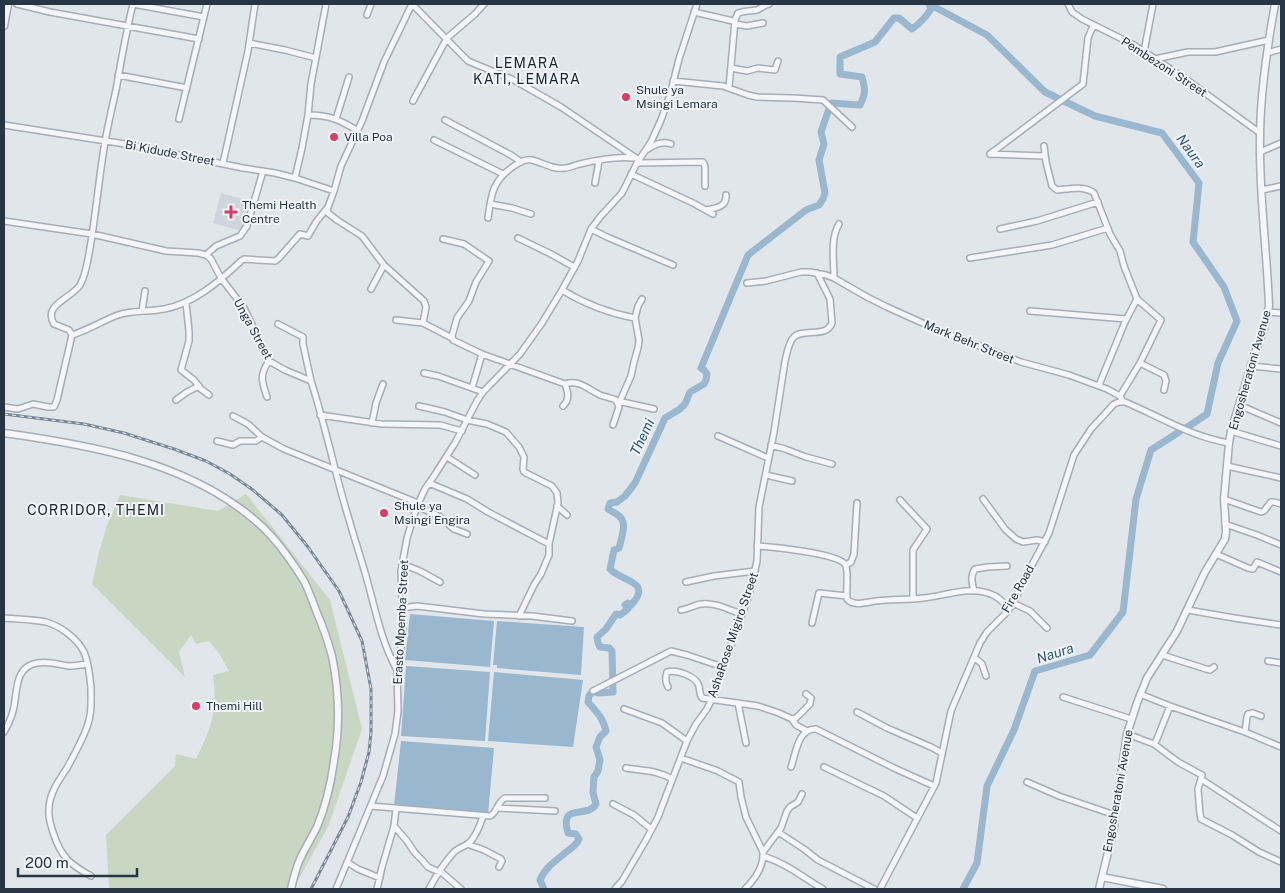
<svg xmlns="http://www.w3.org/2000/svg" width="1285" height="893" font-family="'Public Sans',sans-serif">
  <rect width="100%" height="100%" fill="#e1e6eb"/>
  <path fill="#cfd5dd" d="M221,193L249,201L241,231L213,223Z"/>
  <path fill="#c8d6c2" d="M246,494L330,600L362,729L328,827L293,889H109L106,835L175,766L176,754L196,759C211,728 218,711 213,675L229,671L219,653L209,641L196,644L191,635L179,652L185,677L92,584L99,552L106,528L120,495L218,511Z"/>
  <path fill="#99b7ce" d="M410,614L494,621L490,667L405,660Z
    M497,621L584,627L581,675L497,668V665H493Z
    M406,666L490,672L485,741L401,736Z
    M494,672L583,680L573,747L488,741Z
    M401,741L494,748L488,814L394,806Z"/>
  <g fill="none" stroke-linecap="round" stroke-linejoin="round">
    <path stroke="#99b7ce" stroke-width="7" d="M929,4L987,35L1045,92L1095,116L1162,133L1199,183L1193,242L1224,287L1237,321L1218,363L1207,414L1186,428
      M544,889L540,880C545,868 555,861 565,853C571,848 576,846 579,839L576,834L568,833C559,801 587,820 596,804L593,793L594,777L598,771L600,760L596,747L600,737L606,731C603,717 597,713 588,702L589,696L593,691L598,693L613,692L612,651L609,648L600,647L598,643L597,637L606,629L616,614L620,615L628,609L625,605L628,603L631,605C654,581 620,581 610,569L614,550L619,548C621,539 628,522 619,516C616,513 612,512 608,509L610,503L617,502L625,496L635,483L665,418L680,409L685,404L690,392L704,384L706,380L707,374L704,370L701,368L748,255L806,210L819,205L823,199L825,193L819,160L824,144L821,132L831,103L860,105C866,94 865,88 862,77L840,74V57L875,42L894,18H899L912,29C919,24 926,17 931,9L929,4
      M963,889L977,863L987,786L1014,730L1035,671L1090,655L1123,612L1136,499L1151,450L1179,432"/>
    <g stroke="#a6adb6" stroke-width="8">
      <path id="minor" d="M17,4L50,12L199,39
        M133,4L204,17
        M412,4L384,62L362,121L341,166L334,191L327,210L328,213L337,220L362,236L384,265L424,301L426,307L423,323
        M412,4L468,61L475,64L514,80L561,107L639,160
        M1068,4L1072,12L1082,19L1134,45L1183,77L1260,133
        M694,12L733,21L735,20L738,13C744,11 751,11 757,10C762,8 764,5 769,4
        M367,15L371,4
        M735,24L747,26L763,23
        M249,43L285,50L316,58
        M1144,52L1153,4
        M1267,53L1281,49
        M1155,59L1188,52H1215L1269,40
        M731,68L747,71L758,68L775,70L778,61
        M118,75L187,88
        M673,81L723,86L748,95L757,97L793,98L823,100L852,127
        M729,88L735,20
        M413,101L447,38L475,14L484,4
        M308,115C330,115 340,120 358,131
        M179,119L207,4
        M336,119L349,77
        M445,120L511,155L521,162
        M4,125L125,144L243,168L275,173L295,178L334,191
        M434,140L503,174
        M1044,146L1046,162L1052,186L1057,190C1068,189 1085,185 1094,193L1110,234L1120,251L1124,266L1137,299L1161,320L1140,363L1120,396
        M648,149C656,144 662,141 671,144
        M1260,152L1281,143
        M990,154L1083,84L1088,38L1093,26
        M990,154L1045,156
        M223,163L248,51L255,4
        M637,163L703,162L705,166V186
        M631,174L693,203L713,214
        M295,178L302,148L308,115L311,84L326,4
        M595,183L599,161
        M1262,190L1281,186
        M490,204L512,208L531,214
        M706,210C716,208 727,207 726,195
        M488,218C491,194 493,180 514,166C520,162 525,159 532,160C544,163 553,170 565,168C570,168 575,165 580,164C597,160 616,156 633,158
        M4,221L92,234L166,251L198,253L206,255L211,259L221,278L244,308L269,361L285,370L311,381C322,415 330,450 339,484C347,515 357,545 366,576C375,608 381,641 397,670
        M591,229L607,237L673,265
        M1000,229L1037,221L1098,202
        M518,238L551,254L574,267
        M443,239L464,244L489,261L476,282L469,301L457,318L452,336L453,340L482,354L565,384C579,379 589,390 600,395C606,397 611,398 616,400L619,407L613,425
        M206,255L216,246L240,236L247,226L263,171
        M970,258L1052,245L1108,228
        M834,278C834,261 830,239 839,224
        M747,283L766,281L801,272H810L826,275L834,278L867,297L887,307L938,330L1021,362L1069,375L1107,389L1120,396L1123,402
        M371,289L384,265
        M562,290C585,304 608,313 635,318
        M186,303L189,331V341L181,370L194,380L201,389L209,395
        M142,311L145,291
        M1030,311L1126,319
        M1268,312L1281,313
        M396,320L423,323L452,338
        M278,324L303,337V344L311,381
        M72,335C88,330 102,321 118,315C132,310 149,312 164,309C193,304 220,281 241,261L244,259L275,261L279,258L300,234L308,236L316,222L328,207
        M1140,363L1164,375L1166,381L1164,390
        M1251,366L1281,369
        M424,373L438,376L483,392
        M1099,385L1125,322L1137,299
        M472,388L482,354
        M267,397C262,382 259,375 269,361
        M176,400L187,392L199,386
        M618,401L654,409
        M620,401L631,376L634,362L638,348L639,340L635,318L638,306L642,299
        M1239,405L1281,423
        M419,406L445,412L467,420L487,424L506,432L519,447L524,457L523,469L524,472L552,486L557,493L558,503L549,544V555L541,574L534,585L519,616
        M563,406C570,400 568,392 565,384
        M4,407L18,409L33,404L48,407H54L57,400L72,335L69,330L54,324C42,305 72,298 80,285C86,275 88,259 90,248C96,213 99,177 105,142C108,125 112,107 116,90C121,61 126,32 133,4
        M320,415L382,424L440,425L462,431
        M233,416L248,424L262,437L284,449L418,503
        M372,423L376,403L383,384
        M1231,431L1281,446
        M718,436L768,458
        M217,441L233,445L240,441H256L262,437
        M771,445L785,449L806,457L832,464
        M447,457L475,475
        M1227,466L1281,478
        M766,475L792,481
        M429,483L467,499L488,512L549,544
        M983,499L1005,529L1016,539L1023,542L1037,540L1045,542
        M1224,499L1261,512L1264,511L1271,502H1274L1281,504
        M900,500L927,529L913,550V599
        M417,506L439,516L454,529L467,534
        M557,506L567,515
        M1225,524L1257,535L1281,545
        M757,546C773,547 835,553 845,564C849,569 846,592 847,599C854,607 867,602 876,601C892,599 907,600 923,598C946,596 973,584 995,596C1000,599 1005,604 1009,609
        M1216,554L1248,568L1253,569L1257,562L1281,572
        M402,564L420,571L440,582
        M846,565L851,562L854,554L857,503
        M686,582L714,576L755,571
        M974,591C972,583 970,576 975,569L988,567L1007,566
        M1013,603L1030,611L1047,628
        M402,608L417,606L484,614L532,616L572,621
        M681,610C688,609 695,605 701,604C715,602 729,610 742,614
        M1188,610L1234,618L1281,625
        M4,618C17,619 32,619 46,622C60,626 77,638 84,652C89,663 90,677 91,689C91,702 92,714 87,727C82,741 74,755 67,768C59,780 49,794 49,809C48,818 51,827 54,835C61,857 71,865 91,876
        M812,623L819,593L847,596
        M1162,655L1206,669L1210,670L1214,667
        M974,657L982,664L986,676
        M1268,661L1281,663
        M668,687C665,682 665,678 667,672C676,669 696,676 699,686C700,691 699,693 702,698L758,706L779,713L792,719L796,718L810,704L811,698L806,694
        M593,691L671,651L687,655L723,667
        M1140,694L1170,706L1245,732L1281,747
        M1063,697L1131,719
        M738,703L746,743
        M624,709L662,723L687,741
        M857,712L887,728L931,747L942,753
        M792,719L796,725L807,731
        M4,732C8,725 11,719 13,711C18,694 13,667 37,663C49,661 57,664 68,666C74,666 81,665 87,664
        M1245,732L1247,717L1248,714L1253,713L1261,716
        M1127,734L1154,744L1178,762L1202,775L1198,789L1200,814L1201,819L1232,835L1259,852L1281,862
        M1154,744L1157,739L1170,706
        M681,758L718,771L739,782L741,797L746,817L763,852C764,866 755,879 745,889
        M791,767C796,753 798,728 816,729L894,768L934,786
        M824,767L884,796L917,818
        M626,768C643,771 657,770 672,779
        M1201,779L1281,831
        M1027,782L1059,796L1115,815
        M613,804L634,815L651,829
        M371,806L490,816C498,812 497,802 505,798H545
        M497,808L555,811
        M394,826L407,841L415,853L422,860L428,867L439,872
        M778,832L804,849L818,860L874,889
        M467,844L484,850L501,859L502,861L499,867
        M763,852L781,828L787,811L790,807L798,802L802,794
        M763,856C788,864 802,877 823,889
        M347,862L358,869L380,878
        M440,871L461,889
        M336,889L383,776L395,734L398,711L397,670L401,649L403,628L401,571L407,538L417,506L425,489L436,473L455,443L477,401L483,392L520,354L542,323L562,290L578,261L591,229L600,217L622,193L637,163L651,142L661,120L670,95L679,59L697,4
        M377,889L382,867L394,826L396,809
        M429,889C436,876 444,863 454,852C458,848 463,847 468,844C476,837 480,826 483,816
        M615,889L622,881L646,840L658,817L687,741L696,724L707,709L712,699L748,598L752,583L757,561L759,507L774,432L785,361C787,354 788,344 793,338C802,327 826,339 832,323L830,299L817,273
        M880,889L936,783L951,711L980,643L987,632L1006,613L1012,605L1024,580L1049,533L1074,455L1091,429L1114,404L1119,402H1125C1161,417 1189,436 1229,443"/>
    </g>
    <g stroke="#a6adb6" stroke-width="9">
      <path id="tertiary" d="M4,26L8,4
        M4,433C91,445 189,462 257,522C276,538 291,560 304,581C309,591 313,602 317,613C323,627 328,641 332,656C339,690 340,727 334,761C331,784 326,805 317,827C311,839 303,851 298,864C295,872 293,881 291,889
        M1102,877L1163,889
        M1099,889L1114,828L1115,815L1127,734L1137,703L1147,678L1177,631L1205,572L1225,539L1226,532L1224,499L1229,443L1231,431L1255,353L1264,328L1269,306C1267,251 1259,195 1260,139C1260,94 1267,48 1275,4"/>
    </g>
    <use href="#minor" stroke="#f4f6f9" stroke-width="5"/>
    <use href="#tertiary" stroke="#f4f6f9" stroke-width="6"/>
    <g stroke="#798796" stroke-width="3">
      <path id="rail" d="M4,414L84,424L124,433L174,449L206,461L230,474L253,490L282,515L308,547L339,591L362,641L371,689V732L369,752L361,782L348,817L311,889"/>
    </g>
    <use href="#rail" stroke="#f1f5f8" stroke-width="1" stroke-dasharray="4" stroke-linecap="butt"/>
  </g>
  <g fill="#d93d62" stroke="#f1f5f8" stroke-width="2">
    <circle cx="626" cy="97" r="5"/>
    <circle cx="334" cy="137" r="5"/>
    <path d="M228.5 204.5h5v5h5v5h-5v5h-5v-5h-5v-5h5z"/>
    <circle cx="384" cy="513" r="5"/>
    <circle cx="196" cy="706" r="5"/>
  </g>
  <g text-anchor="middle" stroke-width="4" stroke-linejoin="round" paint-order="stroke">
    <g font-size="12" fill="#283544" stroke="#f1f5f8">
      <text transform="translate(1164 67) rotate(33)" y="4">Pembezoni Street</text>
      <text transform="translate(170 153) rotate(11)" y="4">Bi Kidude Street</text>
      <text transform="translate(253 329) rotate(61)" y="4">Unga Street</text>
      <text transform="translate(969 342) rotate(22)" y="4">Mark Behr Street</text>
      <text transform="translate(1250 370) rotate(-74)" y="4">Engosheratoni Avenue</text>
      <text transform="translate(1018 589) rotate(-60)" y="4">Fire Road</text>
      <text transform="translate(401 622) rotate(-87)" y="4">Erasto Mpemba Street</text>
      <text transform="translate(733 635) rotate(-71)" y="4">AshaRose Migiro Street</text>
      <text transform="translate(1118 791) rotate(-80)" y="4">Engosheratoni Avenue</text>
    </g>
    <g font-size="12" fill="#283544" stroke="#f1f5f8" text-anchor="start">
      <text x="636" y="94">Shule ya<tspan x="636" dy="14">Msingi Lemara</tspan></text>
      <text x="344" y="141">Villa Poa</text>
      <text x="242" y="209">Themi Health<tspan x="242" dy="14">Centre</tspan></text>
      <text x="394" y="510">Shule ya<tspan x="394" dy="14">Msingi Engira</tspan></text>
      <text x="206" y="710">Themi Hill</text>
    </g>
    <g font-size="14" letter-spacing="1" fill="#1a2635" stroke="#f1f5f8">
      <text x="527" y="68">LEMARA<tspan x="527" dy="16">KATI, LEMARA</tspan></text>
      <text x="96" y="515">CORRIDOR, THEMI</text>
    </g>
    <g font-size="14" font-style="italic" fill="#2e587c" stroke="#f1f5f8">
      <text transform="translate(1191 151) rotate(54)" y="5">Naura</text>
      <text transform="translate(642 437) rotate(-65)" y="5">Themi</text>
      <text transform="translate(1055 653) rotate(-18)" y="5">Naura</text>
    </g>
  </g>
  <rect width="1285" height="893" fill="none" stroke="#283544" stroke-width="10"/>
  <path d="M18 868v8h119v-8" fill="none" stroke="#283544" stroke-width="2.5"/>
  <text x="25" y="868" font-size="15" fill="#283544" stroke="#f1f5f8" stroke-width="4" paint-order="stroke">200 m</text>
</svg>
